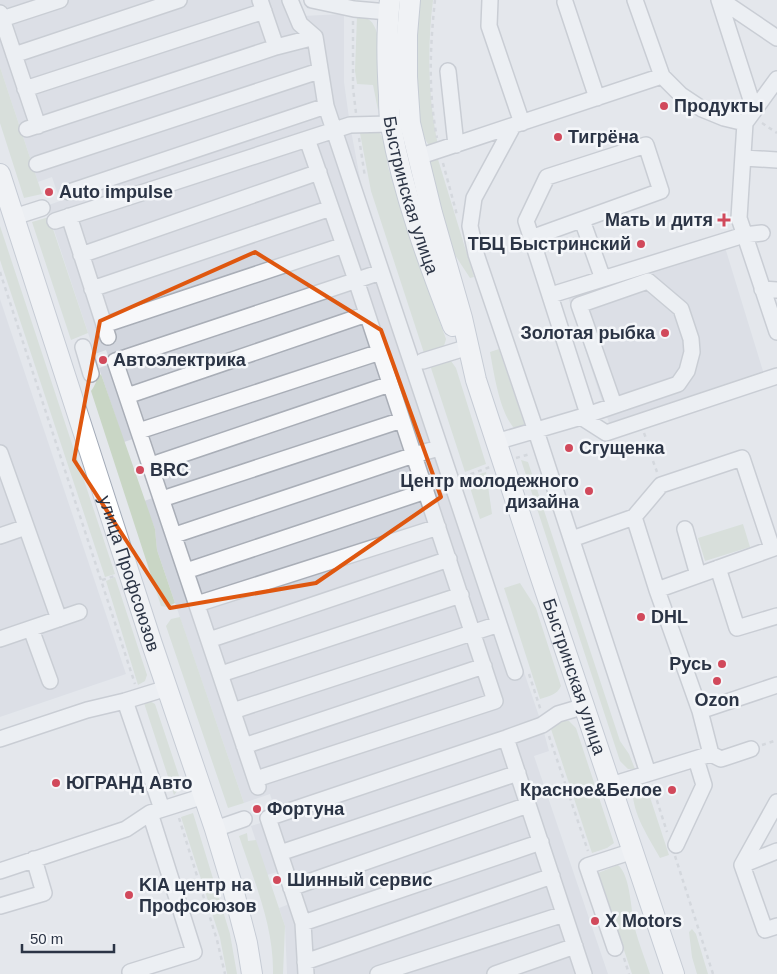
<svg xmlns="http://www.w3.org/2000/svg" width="777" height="974" font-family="Helvetica,sans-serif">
  <rect width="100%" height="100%" fill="#e4e7ec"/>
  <path fill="#d2d6de" d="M0,0H297L302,16L344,14V82L350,125L364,200L542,725L549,751L534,756L608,974H287L285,926L279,908L292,903L281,871L267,875L251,826L264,822L261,811L274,807L270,794L244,803L175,603L157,550L155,529L144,501L156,497L136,438L124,442L99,368L111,364L106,350L95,354L46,206L60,201L52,177L38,182L0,67Z
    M724,244L763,371L609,423L567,294Z
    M0,299L126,674L0,717Z"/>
  <path fill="#c9d6c5" d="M419,0H433C427,49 428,97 438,145L428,144C412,121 416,30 419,0Z
    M357,16C369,17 373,21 377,33L380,106L378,110L373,85L357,84L355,71Z
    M0,67L42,194L24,198L0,123Z
    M359,128H374L379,132L384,140L388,167L414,250L446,339L444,346L436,350L424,353L371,191Z
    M437,156L474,277L470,278L453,252L430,174L429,163L433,157Z
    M49,217L88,333L71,340L32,222Z
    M0,226L115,574L105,577L0,260Z
    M499,349L526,429H515C500,414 494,374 490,352Z
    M446,360L451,361L456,368L486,464L465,472L430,365Z
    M101,374L155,529L157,550L175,603L167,607L161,606L91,391C96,385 95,381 101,374Z
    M521,460L528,462L620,741L629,754L635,769H628L620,761Z
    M486,472L492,514L480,519L467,478Z
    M743,524L750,547L705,561L698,538Z
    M115,577L147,675L145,681L138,685L106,581Z
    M520,583L536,608L561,686C557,695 549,696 540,699L504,588Z
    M180,617L244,803L228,808L166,626L171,619Z
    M150,701L155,704L182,785L174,795L144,703Z
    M562,721H569L576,728L614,843L607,848L592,853L550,726Z
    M644,779L669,855L660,858C648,836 630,811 633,785Z
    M193,813L230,934L237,974H227L220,938L181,817Z
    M247,833L248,841L256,840L285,926L283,974H273C274,926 254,881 239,836Z
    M618,865C631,876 631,913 635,929C639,944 645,959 650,974H632L598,873Z
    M692,929L696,934L708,974H697L692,957L689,932Z"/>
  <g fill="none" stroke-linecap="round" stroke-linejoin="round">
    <g stroke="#a9aeb7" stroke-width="18">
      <path id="minor" d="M260,0L276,47
        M290,0L300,24L315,37L326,106L515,672
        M312,0L354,9L388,12
        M490,0L489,26L522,123
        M635,0L662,76L681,95L702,109L724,118L745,123
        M719,0L754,109
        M721,0L777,38
        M565,2L597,98
        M0,13L38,126
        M2,19L60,0
        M14,55L179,0
        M448,71L456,145
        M777,79L745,123L739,218L777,332
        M25,89L264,11
        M513,126L474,198L470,226L476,254L536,431L648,773
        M27,129L276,47L315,37
        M418,157L662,76
        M744,158L777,160
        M37,164L319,71
        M69,192L326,106
        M69,216L108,337
        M14,217L42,208
        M582,220L603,279
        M55,221L350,125L390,124
        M531,238L661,191L646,145L547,177L526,221L588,414
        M81,255L319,172
        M92,289L331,208
        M762,289L777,290
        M551,295L744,235L762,233
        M104,325L344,245
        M83,347L91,374
        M423,361L462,349
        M127,396L367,314
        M581,417L606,433L777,376
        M139,431L380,352
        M496,442L581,417L678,384L687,371L692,352L691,339L681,309L648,281L579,305L614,405
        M0,453L59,619
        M151,465L390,384
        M162,499L402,420
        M685,529L698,575
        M175,535L414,455L439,448
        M0,536L26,527
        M572,539L634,517L661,485L742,458L772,548
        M718,568L737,628L777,616
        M186,571L426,491
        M657,590L777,547
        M197,604L438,527
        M31,629L50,681
        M0,639L79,612
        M209,640L449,559
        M221,674L461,595
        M125,701L162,809
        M233,711L499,624
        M700,711L777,685
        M506,738L584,974
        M0,739L87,710L125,701L167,688
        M244,746L484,666
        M711,754L721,759L751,749
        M256,779L495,701L356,280L307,139
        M611,785L711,754L700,711L657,590L634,517
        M258,787L115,361L381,272
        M777,802L742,865L765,930L777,926
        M215,829L244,819
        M676,845L704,785L696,759
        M280,853L518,773
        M742,865L777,851
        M0,871L126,829L150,813L204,796
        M291,888L528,805
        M0,906L44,893L34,859
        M303,923L541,842
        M615,948L587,866L633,851
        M305,962L552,876
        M130,972L194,952L150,813
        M306,974L303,923L268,818L506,738L542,725L558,714L585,706
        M378,974L564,914
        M495,974L575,946"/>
    </g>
    <g stroke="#a3abb8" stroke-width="22">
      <g id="major">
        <path id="s1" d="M390,0C386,32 387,64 389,95C389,105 389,116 391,126C403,193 428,262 453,326"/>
        <path id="s2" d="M410,0L407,35V77L410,123L432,213L462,318L476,380L538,569L674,974"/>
        <path id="s3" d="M0,174L152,644L215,829L232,885L247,943L252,974"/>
      </g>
    </g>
    <path stroke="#c2c5cb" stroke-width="2.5" stroke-dasharray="4 4" stroke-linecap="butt" d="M435,0C430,46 428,92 437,138
      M353,21V88L356,113
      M762,123L777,133
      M359,138L365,177
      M443,163L457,215
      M0,272L135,684
      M644,433L647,441
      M516,458L530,454
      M653,461L657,472
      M463,477L490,467
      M102,580L115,576
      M529,674L541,711
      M549,736L588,851
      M762,745L777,740
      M652,785L667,832
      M179,818L217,940L225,974
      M675,856L713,974
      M624,958L629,974"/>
    <use href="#minor" stroke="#f7f8fa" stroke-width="15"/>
    <use href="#major" stroke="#fff" stroke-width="20"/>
  </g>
  <path d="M0 0H777V974H0ZM255,252L381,330L441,497L316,583L170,608L74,460L100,321Z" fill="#e4e7ec" fill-opacity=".55" fill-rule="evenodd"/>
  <path fill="none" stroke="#df570f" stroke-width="4" stroke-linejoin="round" d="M255,252L381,330L441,497L316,583L170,608L74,460L100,321Z"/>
  <g fill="#d1495b" stroke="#f4f6f9" stroke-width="2">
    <circle cx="664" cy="106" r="5"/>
    <circle cx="558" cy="137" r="5"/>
    <circle cx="49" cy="192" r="5"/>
    <path d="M721.5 212.5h5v5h5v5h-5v5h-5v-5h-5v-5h5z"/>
    <circle cx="641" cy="244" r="5"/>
    <circle cx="665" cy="333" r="5"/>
    <circle cx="103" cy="360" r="5"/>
    <circle cx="569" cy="448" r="5"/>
    <circle cx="140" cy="470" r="5"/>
    <circle cx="589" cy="491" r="5"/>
    <circle cx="641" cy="617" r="5"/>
    <circle cx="722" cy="664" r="5"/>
    <circle cx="717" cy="681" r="5"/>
    <circle cx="56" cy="783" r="5"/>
    <circle cx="672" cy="790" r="5"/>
    <circle cx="257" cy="809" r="5"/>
    <circle cx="277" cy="880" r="5"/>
    <circle cx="129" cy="895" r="5"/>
    <circle cx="595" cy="921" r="5"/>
  </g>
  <g text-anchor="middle" stroke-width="5" stroke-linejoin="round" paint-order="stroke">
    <g font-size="18" font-weight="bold" fill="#2b3445" stroke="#f4f6f9" text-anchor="start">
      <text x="674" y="112">Продукты</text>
      <text x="568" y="143">Тигрёна</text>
      <text x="59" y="198">Auto impulse</text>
      <text x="713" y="226" text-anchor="end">Мать и дитя</text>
      <text x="631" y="250" text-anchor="end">ТБЦ Быстринский</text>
      <text x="655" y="339" text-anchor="end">Золотая рыбка</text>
      <text x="113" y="366">Автоэлектрика</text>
      <text x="579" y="454">Сгущенка</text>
      <text x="150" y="476">BRC</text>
      <text x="579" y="487" text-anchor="end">Центр молодежного<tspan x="579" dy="21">дизайна</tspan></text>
      <text x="651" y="623">DHL</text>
      <text x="712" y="670" text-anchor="end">Русь</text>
      <text x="717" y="706" text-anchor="middle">Ozon</text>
      <text x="66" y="789">ЮГРАНД Авто</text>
      <text x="662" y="796" text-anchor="end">Красное&amp;Белое</text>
      <text x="267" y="815">Фортуна</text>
      <text x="287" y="886">Шинный сервис</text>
      <text x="139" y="891">KIA центр на<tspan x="139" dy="21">Профсоюзов</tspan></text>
      <text x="605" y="927">X Motors</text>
    </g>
    <g font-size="18" fill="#2b3445" stroke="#f4f6f9">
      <text dy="6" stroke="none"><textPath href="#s1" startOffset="198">Быстринская улица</textPath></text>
      <text dy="6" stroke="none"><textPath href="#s3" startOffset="420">улица Профсоюзов</textPath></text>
      <text dy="6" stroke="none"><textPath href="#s2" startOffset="701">Быстринская улица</textPath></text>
    </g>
  </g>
  <path d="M22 944v8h92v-8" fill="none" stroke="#2b3445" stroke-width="2.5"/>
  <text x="30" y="944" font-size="15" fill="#2b3445" stroke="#f4f6f9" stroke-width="4" paint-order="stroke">50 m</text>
</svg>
